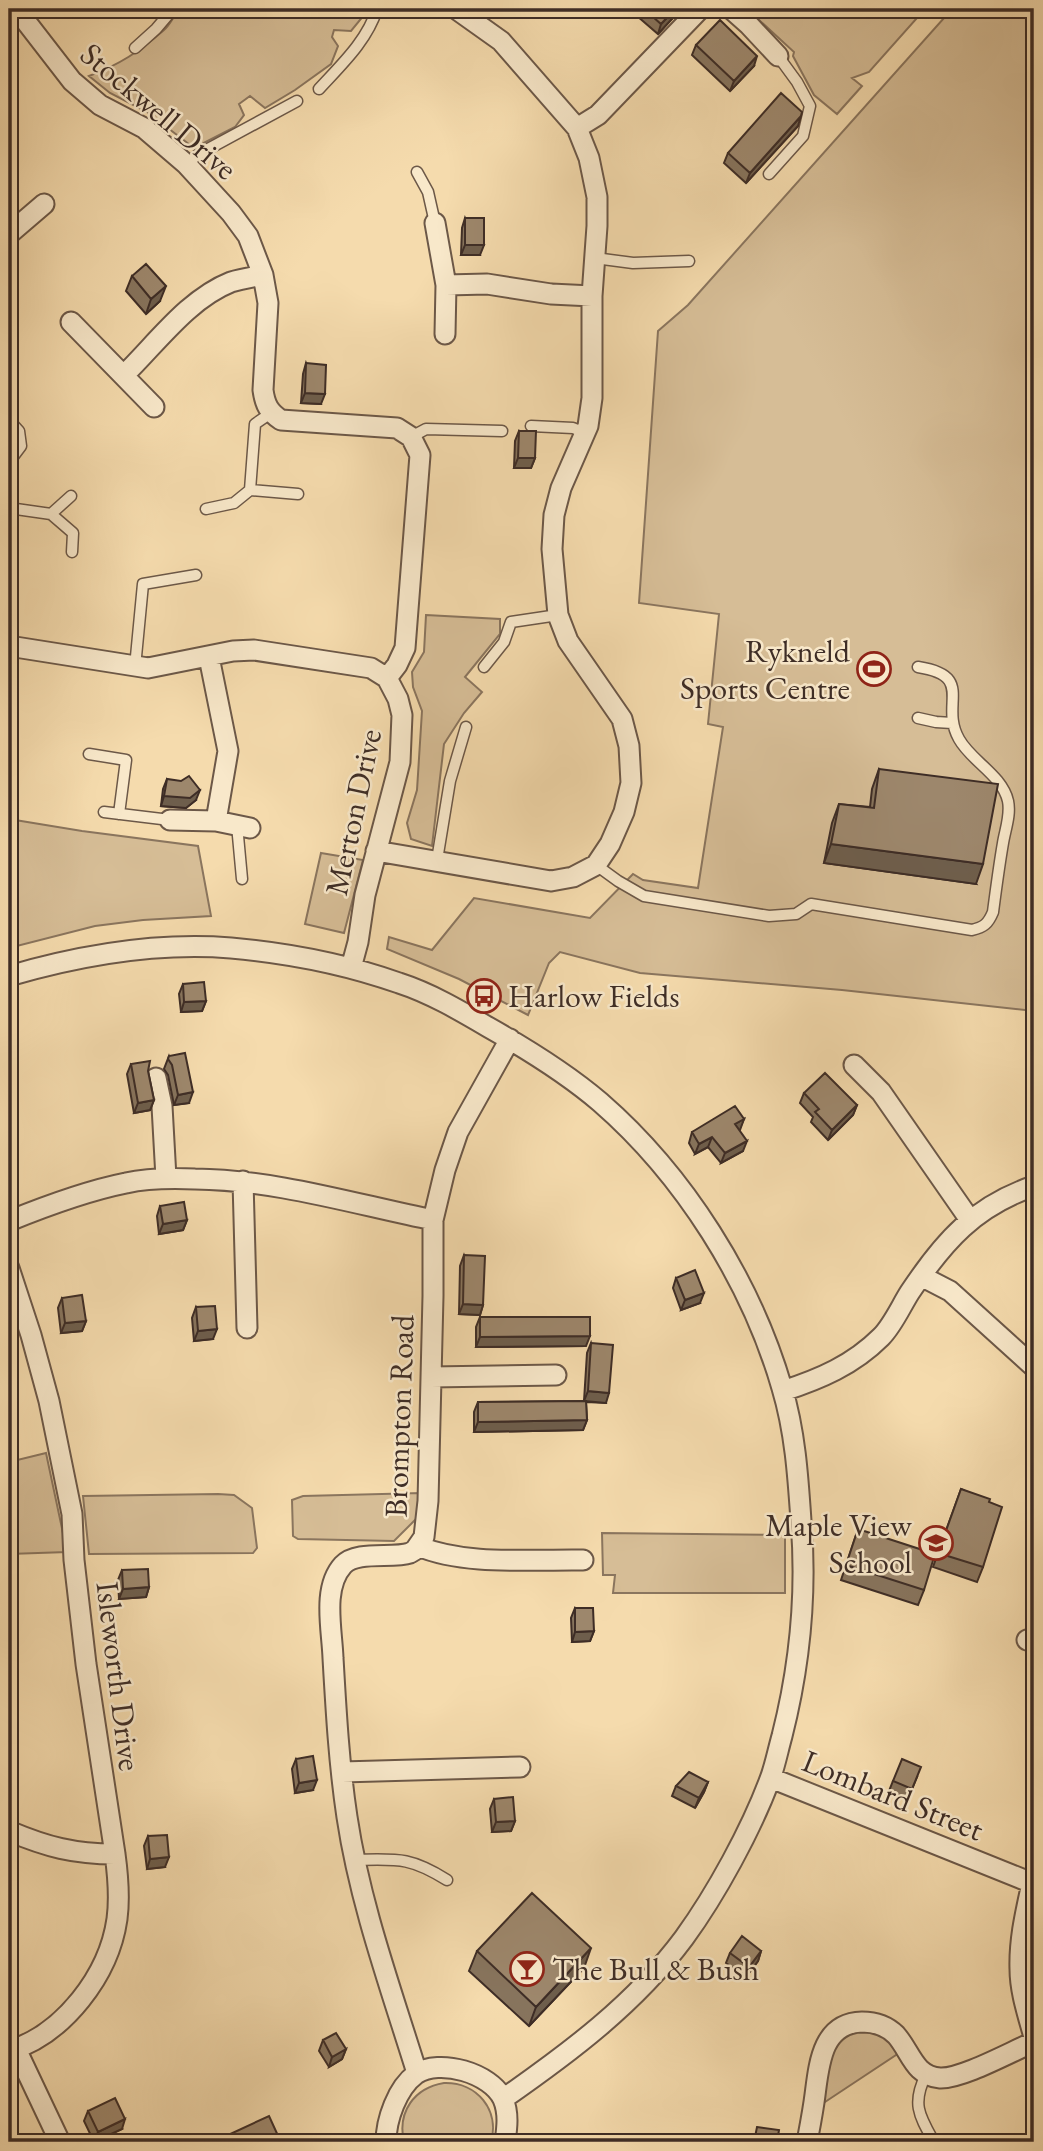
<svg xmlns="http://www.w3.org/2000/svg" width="1043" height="2151" font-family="'EB Garamond',serif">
  <rect width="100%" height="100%" fill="#f5dbad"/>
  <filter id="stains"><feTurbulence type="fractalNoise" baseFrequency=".00286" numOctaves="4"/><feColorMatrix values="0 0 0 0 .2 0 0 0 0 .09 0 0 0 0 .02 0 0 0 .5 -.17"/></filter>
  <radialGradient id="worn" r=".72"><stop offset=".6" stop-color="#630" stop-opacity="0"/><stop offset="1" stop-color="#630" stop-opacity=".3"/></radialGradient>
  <path fill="#d6bd96" stroke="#8a755e" stroke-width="2" d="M181,9H369L351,31L334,30L332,37L338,46L331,64L295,90L265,108L250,96L239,104L244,115L235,127L194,148L147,112L110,93L89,76C119,65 140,51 164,30C171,24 174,14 181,9Z
    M747,9H925L869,72L852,78L862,86L837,114L814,95L793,56L794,52Z
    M952,9H1034V1011L842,990L640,973L560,952L549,963L528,1015L459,979L387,949L389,937L432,950L474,898L590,918L633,874L643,880L698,888L723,727L708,724L719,614L639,603L658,331L688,305Z
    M426,615L500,619V634L465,677L482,692L464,713L444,744L432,846L411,839L407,823L417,790L422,711L413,687L412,672L424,652Z
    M9,819L82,831L198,846L211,916L143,920L95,926L9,948Z
    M321,853L363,860L344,933L305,924Z
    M46,1453L67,1552L9,1554V1462Z
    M421,1493L420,1515L394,1541L298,1539L293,1536L292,1500L303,1496Z
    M218,1494L234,1495L252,1508L257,1548L253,1553L89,1554L83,1496Z
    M602,1533L785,1535V1593H613L615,1575H603Z
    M858,2031C882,2031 886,2035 899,2053L822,2104C827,2075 825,2040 858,2031Z
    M444,2083C477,2082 500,2110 491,2142H404C397,2112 414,2088 444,2083Z"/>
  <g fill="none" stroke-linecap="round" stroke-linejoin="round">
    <g stroke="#6c5848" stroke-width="13">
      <path id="service" d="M135,48L156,29L173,9
        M319,89C341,65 367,41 377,9
        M186,164L199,154L297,101
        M417,172L428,192L435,223
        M769,174L803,136L810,106L797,82L778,56
        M595,258L633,263L689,261
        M9,420L19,431L21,446L9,462
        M531,426L573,428L585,433
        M411,437L426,429L502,431
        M250,490L255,424L271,413
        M9,508L51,514L73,533L72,552
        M206,509L234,503L250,490L298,494
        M51,514L71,496
        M135,667L143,584L196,575
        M484,667L504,642L511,622L558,615
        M918,718L936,722L952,723
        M89,754L126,760L119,814
        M104,812L170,820
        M237,825L242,879
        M437,860L450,781L466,727
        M596,865L618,881L644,896L769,916L796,914L811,904L972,930C984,927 988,924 993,912C996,889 999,866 1003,843C1005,830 1011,815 1008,801C1002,775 971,761 959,739C939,704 976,676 918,667
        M356,1860C398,1859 410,1857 447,1880
        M926,2075C911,2104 920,2117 934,2142"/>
    </g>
    <g stroke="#6c5848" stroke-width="23">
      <path id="minor" d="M12,9L24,19L72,81L100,105L144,128L186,164L231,213L248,236L263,275L268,303L263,390C265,405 269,412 281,420L397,428L411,437L420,455L405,648L397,665L387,678
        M731,9L749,25L778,56
        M577,128L598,115L700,9
        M435,223L446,285L445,334
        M9,234L44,204
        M446,285L487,284L551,294L592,296
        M71,322L154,407
        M124,375C156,344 188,299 231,282C241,279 253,277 263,275
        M9,646L148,668L233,651L254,650L371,668L387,678L398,699L402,715L400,762L365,895L358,942L351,968
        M209,657L228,751L216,821
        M170,820L216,821L250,828
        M376,851L551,881L573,877L596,865L610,844L624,812L631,783L629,746L622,719L568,641L558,615L552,549L554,515L561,488L588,426L592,398V296L597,226V197L589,158L577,128L501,41L456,9
        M9,976C81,955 156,942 231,948C288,953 345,964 399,983C430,993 459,1010 488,1027C527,1049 566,1073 600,1102C684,1175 751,1281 782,1388C795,1431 798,1476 801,1521C807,1594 800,1665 782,1736C778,1750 775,1766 770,1779C751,1830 716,1894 684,1938C635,2004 569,2053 503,2099
        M854,1065L881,1092L970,1220
        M156,1078L162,1106L166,1178
        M243,1181L247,1328
        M9,1221C46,1206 86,1191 126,1183C148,1178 172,1178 195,1179C276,1180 354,1204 433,1220
        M9,1268L31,1335L49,1401L72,1514L74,1560L86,1664L115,1854C118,1876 120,1897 117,1919C109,1975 64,2034 9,2051
        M921,1276L950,1291L1034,1367
        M431,1377L556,1375
        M783,1391C820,1379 853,1365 881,1337C893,1325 901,1306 910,1292C944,1241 975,1206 1034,1186
        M418,1546C466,1566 530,1559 583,1560
        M1027,1640L1034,1642
        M342,1772L520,1767
        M771,1778L1032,1883
        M9,1831C47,1847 74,1854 115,1854
        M1034,1879L1032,1883C1026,1911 1019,1939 1020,1969C1020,1992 1028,2015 1034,2037
        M16,2049L60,2142
        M417,2073C391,1989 360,1904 347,1817C339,1764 336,1710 333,1658C332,1629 322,1588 343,1565C357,1550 392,1559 410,1553L415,1550L424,1537L428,1501L433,1296V1220L445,1170L458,1132L510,1039
        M386,2142C386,2120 397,2088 416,2074C439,2058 491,2073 503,2099C509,2113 507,2128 505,2142
        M807,2142C810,2126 813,2111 815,2095C819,2064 822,2023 862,2022C875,2022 887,2026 896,2035C911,2052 914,2076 940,2078C962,2079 1012,2051 1034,2042"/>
    </g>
    <use href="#service" stroke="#f8e8ca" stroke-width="10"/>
    <use href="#minor" stroke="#f8e8ca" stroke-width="19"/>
  </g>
  <path fill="#87745d" stroke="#3e2d26" stroke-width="2" d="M640,9H681L658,34L637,16Z
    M696,45L754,66L730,91L692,55Z
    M798,126L746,183L724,163L728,153Z
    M465,218L480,255H461L462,228Z
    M132,276L160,301L146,314L126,291Z
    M306,363L321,404L301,403L303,374Z
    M519,431L535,458L531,468H514L515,441Z
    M879,769L976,884L824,863L832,823L839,804L870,807L872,789Z
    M167,779L196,800L186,808L161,806L163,789Z
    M183,984L206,1001L202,1011L181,1012L179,994Z
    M169,1056L189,1103L174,1105L168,1075L164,1069Z
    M131,1064L148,1071L154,1100L150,1110L134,1113L127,1074Z
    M804,1093L857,1105L853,1115L828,1140L811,1122L813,1117L800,1103Z
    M744,1119L739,1130L743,1151L721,1163L708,1147L695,1154L689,1143L692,1132Z
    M160,1206L187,1220L183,1230L159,1234L157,1216Z
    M464,1255L483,1305L480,1315L459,1314L460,1266Z
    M676,1278L700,1303L681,1310L673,1288Z
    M62,1298L86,1321L82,1331L61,1333L58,1308Z
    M196,1307L213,1339L194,1341L192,1318Z
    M480,1317L586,1346L476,1347V1327Z
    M591,1343L606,1403L586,1402L587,1420L583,1430L474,1432V1412L478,1402L584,1401L587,1353Z
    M961,1489L989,1502L983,1567L977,1582L933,1567Z
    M858,1529L924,1590L918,1605L841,1580Z
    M122,1570L149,1587L146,1597L119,1599L118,1580Z
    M575,1608L594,1631L590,1641L572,1642L571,1618Z
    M296,1759L313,1790L295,1793L292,1769Z
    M917,1777L908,1799L889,1791L893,1781Z
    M708,1782L704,1792L695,1808L672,1796L676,1786Z
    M494,1799L515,1821L511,1831L492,1832L490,1809Z
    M148,1836L165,1867L147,1869L144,1846Z
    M477,1951L584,1968L529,2026L469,1971Z
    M761,1951L758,1961L746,1977L726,1963L730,1953Z
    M323,2040L346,2049L342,2059L329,2067L319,2051Z
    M88,2111L122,2129L94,2142L84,2121Z"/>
  <path fill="#6e5e4c" stroke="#3e2d26" stroke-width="2" d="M675,9H681L658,34L661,24Z
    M757,56L754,66L730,91L734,81Z
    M801,116L798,126L746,183L750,173Z
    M465,245H484L480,255H461Z
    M166,286L160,301L146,314L151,299Z
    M305,393L325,394L321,404L301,403Z
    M518,458H535L531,468H514Z
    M200,790L196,800L186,808L161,806L164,796Z
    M831,844L983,864L976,884L824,863Z
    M206,1001L202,1011L181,1012L184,1002Z
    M193,1092L189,1103L174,1105L178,1095Z
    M154,1100L150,1110L134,1113L138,1103Z
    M857,1105L853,1115L828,1140L832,1130Z
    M744,1119L740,1130L731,1134L735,1124Z
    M712,1137L708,1147L695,1154L699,1144Z
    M747,1141L743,1151L721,1163L725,1153Z
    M187,1220L183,1230L159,1234L163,1224Z
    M704,1293L700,1303L681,1310L685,1300Z
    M463,1304L483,1305L480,1315L459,1314Z
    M86,1321L82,1331L61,1333L65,1323Z
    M217,1329L213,1339L194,1341L198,1331Z
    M590,1336L586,1346L476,1347L480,1337Z
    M588,1391L609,1393L606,1403L584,1401Z
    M587,1420L583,1430L474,1432L478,1422Z
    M149,1587L146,1597L119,1599L123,1589Z
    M594,1631L590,1641L572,1642L575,1632Z
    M317,1780L313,1790L295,1793L299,1783Z
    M708,1782L704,1792L695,1808L699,1798Z
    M515,1821L511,1831L492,1832L496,1822Z
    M169,1857L165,1867L147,1869L150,1859Z
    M591,1948L584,1968L529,2026L536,2007Z
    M761,1951L758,1961L746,1977L749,1967Z
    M346,2049L342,2059L329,2067L332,2057Z
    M125,2119L122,2129L94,2142L98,2132Z"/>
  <path fill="#9d876c" stroke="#3e2d26" stroke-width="2" d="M644,9H675L661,24Z
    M720,20L757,56L734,81L696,45Z
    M781,93L802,112L801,116L750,173L728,153Z
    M465,218H484V245H465Z
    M146,264L166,286L151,299L132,276Z
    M306,363L326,365L325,394L305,393Z
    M519,431H536L535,458H518Z
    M879,769L998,784L983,864L831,844L839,804L874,808Z
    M189,776L200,790L190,798L164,796L167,779L181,781Z
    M204,982L206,1001L184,1002L183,984Z
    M185,1053L193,1092L178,1095L172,1065L168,1059L169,1056Z
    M150,1061L148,1071L154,1100L138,1103L131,1064Z
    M825,1073L857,1105L832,1130L815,1112L819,1109L804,1093Z
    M735,1106L744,1119L735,1124L747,1141L725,1153L712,1137L699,1144L692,1132Z
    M184,1202L187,1220L163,1224L160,1206Z
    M464,1255L485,1256L483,1305L463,1304Z
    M695,1270L704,1293L685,1300L676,1278Z
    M82,1295L86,1321L65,1323L62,1298Z
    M215,1306L217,1329L198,1331L196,1307Z
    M480,1317H590V1336L480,1337Z
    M591,1343L613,1345L609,1393L588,1391Z
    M586,1401L587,1420L478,1422V1402Z
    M961,1489L990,1499L989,1502L1002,1507L983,1567L938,1553Z
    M858,1529L935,1554L924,1590L846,1565Z
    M148,1569L149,1587L123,1589L122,1570Z
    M575,1608H593L594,1631L575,1632Z
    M313,1756L317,1780L299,1783L296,1759Z
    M902,1759L921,1767L912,1789L893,1781Z
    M689,1772L708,1782L699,1798L676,1786Z
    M513,1797L515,1821L496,1822L494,1799Z
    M167,1835L169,1857L150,1859L148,1836Z
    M532,1893L591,1948L536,2007L477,1951Z
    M742,1936L761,1951L749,1967L730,1953Z
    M336,2033L346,2049L332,2057L323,2040Z
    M115,2098L125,2119L98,2132L88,2111Z
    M269,2116L280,2140L276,2142H213Z
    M757,2127L779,2130L777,2142H754Z"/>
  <defs>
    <g id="stadium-ring" transform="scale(1.75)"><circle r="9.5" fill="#f8e8ca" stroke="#8f2418" stroke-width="1.5"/><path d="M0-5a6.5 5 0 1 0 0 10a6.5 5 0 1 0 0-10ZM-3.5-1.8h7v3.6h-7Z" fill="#8f2418"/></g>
    <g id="bus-ring" transform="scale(1.75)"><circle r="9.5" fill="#f8e8ca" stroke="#8f2418" stroke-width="1.5"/><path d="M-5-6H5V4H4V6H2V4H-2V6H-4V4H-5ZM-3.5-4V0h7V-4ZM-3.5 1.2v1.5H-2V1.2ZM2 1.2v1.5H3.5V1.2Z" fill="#8f2418"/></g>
    <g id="school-ring" transform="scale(1.75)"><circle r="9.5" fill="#f8e8ca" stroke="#8f2418" stroke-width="1.5"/><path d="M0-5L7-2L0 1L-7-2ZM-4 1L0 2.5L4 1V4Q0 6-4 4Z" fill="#8f2418"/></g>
    <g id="bar-ring" transform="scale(1.75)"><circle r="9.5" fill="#f8e8ca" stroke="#8f2418" stroke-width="1.5"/><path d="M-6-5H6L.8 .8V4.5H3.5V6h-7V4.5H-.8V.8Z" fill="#8f2418"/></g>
  </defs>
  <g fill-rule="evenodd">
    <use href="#stadium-ring" x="874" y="669"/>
    <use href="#bus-ring" x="484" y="996"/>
    <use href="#school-ring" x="936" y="1543"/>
    <use href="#bar-ring" x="527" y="1969"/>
  </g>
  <g text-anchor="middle" stroke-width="5" stroke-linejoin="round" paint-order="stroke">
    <g font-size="32" fill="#3e2d26" stroke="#f8e8ca">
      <text transform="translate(159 111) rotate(40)" y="11">Stockwell Drive</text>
      <text transform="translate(353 812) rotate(-78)" y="11">Merton Drive</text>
      <text transform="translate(399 1416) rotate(-88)" y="11">Brompton Road</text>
      <text transform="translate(119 1676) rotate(83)" y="11">Isleworth Drive</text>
      <text transform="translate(893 1795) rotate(22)" y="11">Lombard Street</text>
    </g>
    <g font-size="32" fill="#3e2d26" stroke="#f8e8ca" text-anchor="end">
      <text x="850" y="662">Rykneld<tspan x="850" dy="37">Sports Centre</tspan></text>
      <text x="508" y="1007" text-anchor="start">Harlow Fields</text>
      <text x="912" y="1536">Maple View<tspan x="912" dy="37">School</tspan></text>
      <text x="552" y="1980" text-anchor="start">The Bull &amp; Bush</text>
    </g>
  </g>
  <rect width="1043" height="2151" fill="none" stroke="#f5dbad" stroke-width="35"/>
  <rect x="10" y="10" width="1022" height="2130" fill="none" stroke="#3e2d26" stroke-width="3.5"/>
  <rect x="18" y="18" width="1008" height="2116" fill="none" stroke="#3e2d26" stroke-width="2"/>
  <rect width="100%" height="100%" filter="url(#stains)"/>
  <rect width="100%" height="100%" fill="url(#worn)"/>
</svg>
